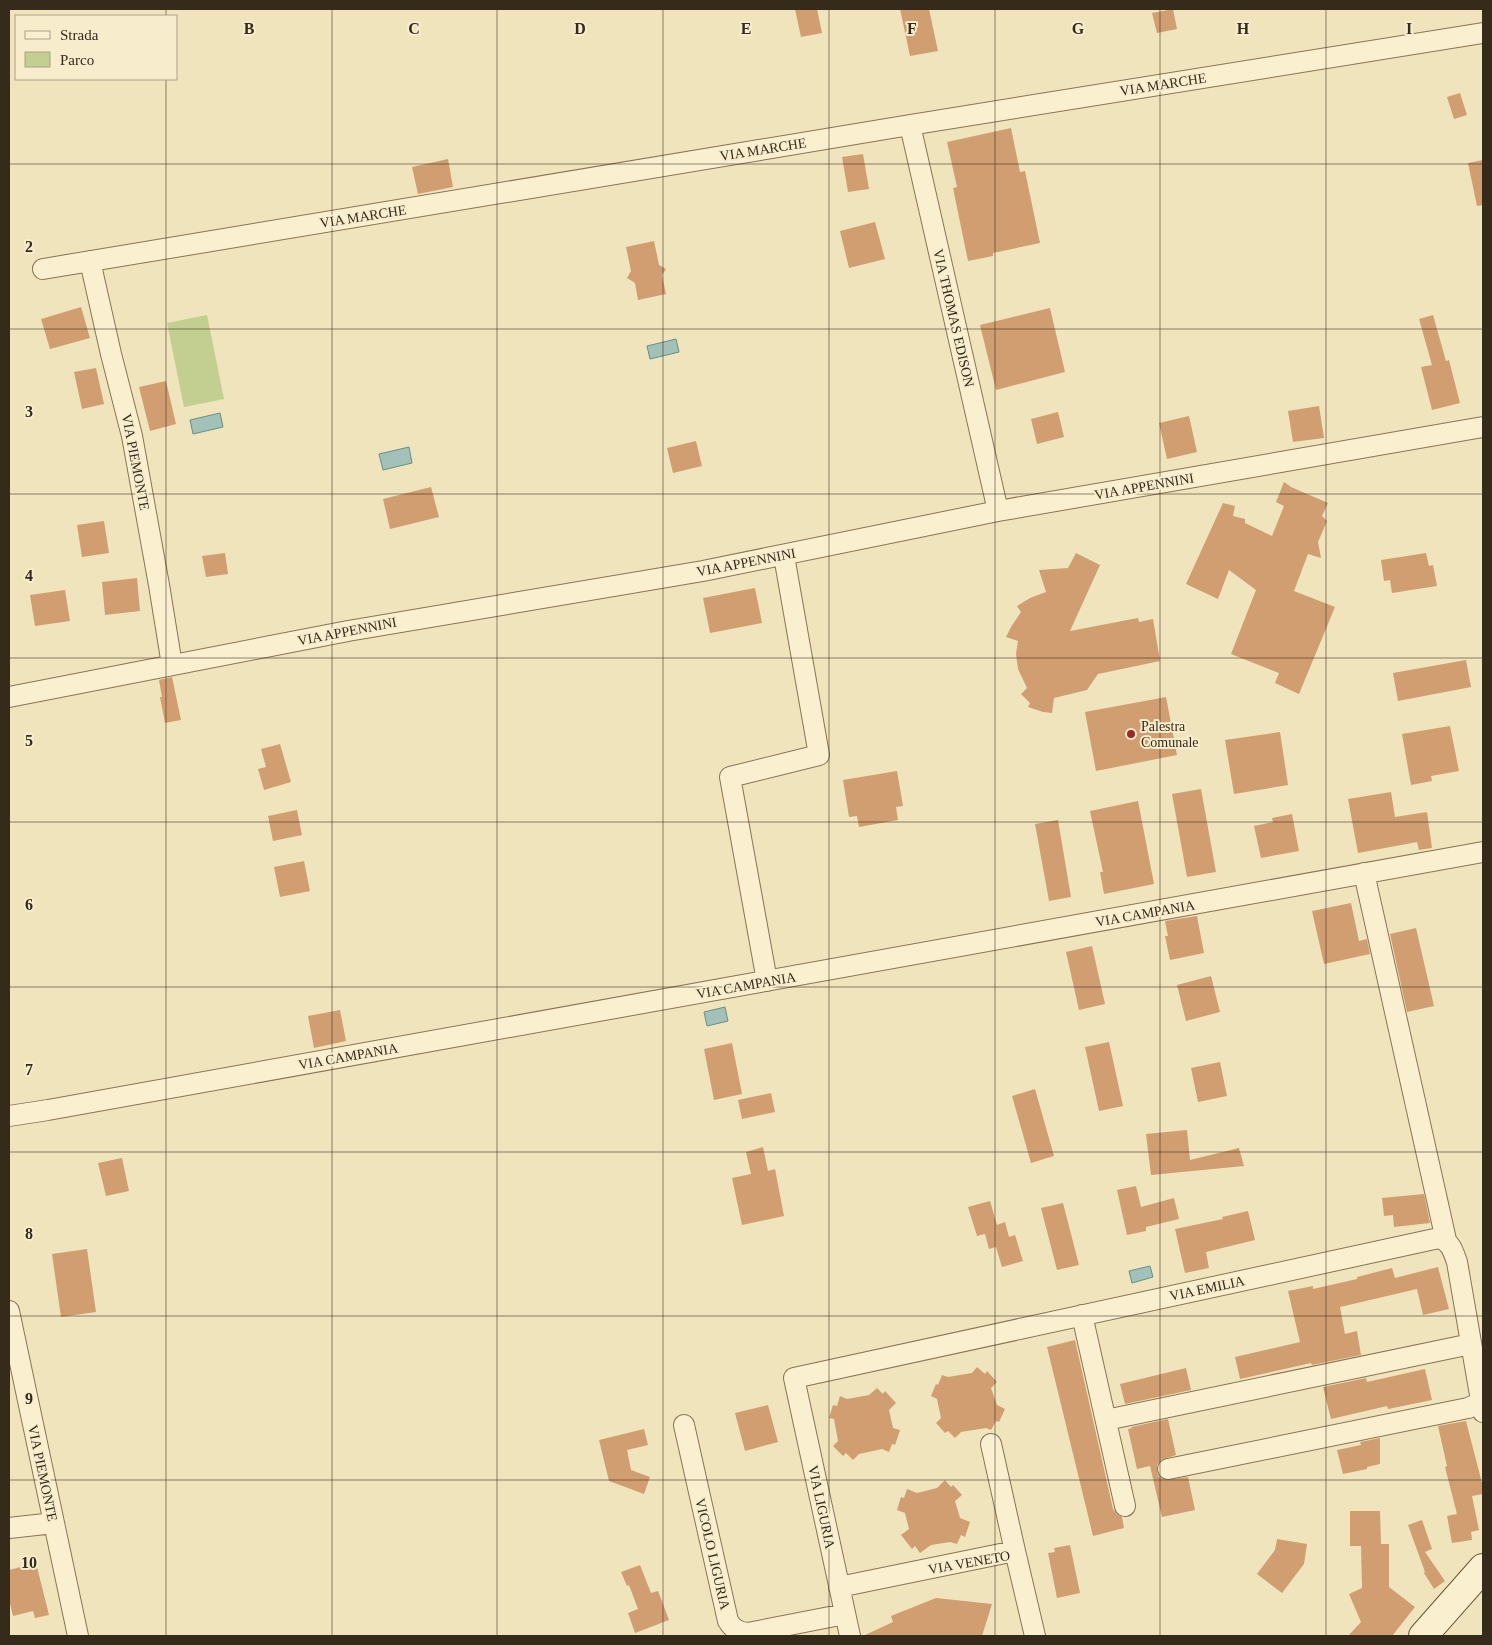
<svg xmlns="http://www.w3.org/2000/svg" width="1492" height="1645" font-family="Georgia,serif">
  <rect width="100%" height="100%" fill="#f0e4bd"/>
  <path fill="#c3ce91" d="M207,315L224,399L184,407L167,323Z"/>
  <path fill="#a1c1b9" stroke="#688e87" d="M676,339L679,352L650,359L647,346Z
    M220,413L223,427L193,434L190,420Z
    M409,447L412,463L383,470L379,454Z
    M725,1007L728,1021L707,1026L704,1012Z
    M1150,1266L1153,1277L1132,1283L1129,1271Z"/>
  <path fill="#d09e71" d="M795,9H817L822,33L801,37Z
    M900,9H929L938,51L910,56Z
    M1173,9L1177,29L1157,33L1152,13Z
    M1460,93L1467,115L1454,119L1447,97Z
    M1011,128L1020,172L1025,171L1040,243L993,253V256L968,261L953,188L957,187L947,142Z
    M863,154L869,189L848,192L842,157Z
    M448,159L453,187L418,194L412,167Z
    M1483,160V205L1477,206L1468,163Z
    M875,222L885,259L849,268L840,231Z
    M654,241L659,265L666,269L662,275L666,294L638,300L635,283L627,278L631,271L626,247Z
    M81,307L90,338L50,349L41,319Z
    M1050,308L1065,372L996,390L980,325Z
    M1433,315L1446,361L1449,360L1460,403L1432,410L1421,367L1432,365L1419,319Z
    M96,368L104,404L82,409L74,372Z
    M166,381L176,424L150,431L139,387Z
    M1319,406L1324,438L1293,442L1288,411Z
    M1058,412L1064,437L1037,444L1031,419Z
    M1189,416L1197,452L1167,459L1159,423Z
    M696,441L702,466L673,473L667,448Z
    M1284,482L1291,487L1328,503L1322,516L1327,521L1318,542L1321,558L1308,554L1294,591L1335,607L1299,694L1275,683L1279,673L1231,654L1256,590L1229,570L1218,599L1186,584L1223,503L1235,506L1233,516L1245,519V523L1272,536L1284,506L1276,502Z
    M431,487L439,517L390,529L383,499Z
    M104,521L109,553L82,557L77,525Z
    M225,553L228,574L206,577L202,556Z
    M1076,553L1100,565L1070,631L1138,618L1139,622L1153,619L1160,661L1098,674L1087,690L1054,698L1052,713L1043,712L1028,707L1030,703L1021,694L1027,688L1018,669L1016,654L1018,641L1006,637L1011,627L1021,612L1017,606L1030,598L1046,592L1039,570L1068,568Z
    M1426,553L1429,566L1433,565L1437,586L1392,593L1390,580L1384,581L1381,560Z
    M137,578L140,611L105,615L102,582Z
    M755,588L762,623L710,633L703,598Z
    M65,590L70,621L35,626L30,595Z
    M1466,660L1471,687L1398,701L1393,673Z
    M172,677L181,720L165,723L160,697H162L159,680Z
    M1166,697L1177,755L1096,771L1085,712Z
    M1450,726L1459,771L1431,776L1432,781L1411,785L1402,734Z
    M1280,732L1288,785L1234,794L1225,740Z
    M280,744L291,782L264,790L258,769L266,767L261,749Z
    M897,771L903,806L896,807L898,820L859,827L857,816L849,817L843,780Z
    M1201,789L1216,872L1187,877L1172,794Z
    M1391,792L1395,817L1427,812L1432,848L1419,850L1417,842L1358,853L1348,799Z
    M1138,801L1154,884L1104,894L1100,872H1103L1090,811Z
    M297,810L302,835L273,841L268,816Z
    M1292,814L1299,851L1261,858L1254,826L1273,822L1272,818Z
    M1058,820L1071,897L1049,901L1035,824Z
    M304,861L310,891L280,897L274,867Z
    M1351,903L1359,941L1367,939L1370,954L1324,964L1312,911Z
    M1197,916L1204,953L1170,960L1165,936H1168L1165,921Z
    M1416,928L1434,1006L1407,1012L1390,934Z
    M1092,946L1105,1004L1079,1010L1066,952Z
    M1211,976L1220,1012L1186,1021L1177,985Z
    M340,1010L346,1041L314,1048L308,1016Z
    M1109,1042L1123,1106L1099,1111L1085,1047Z
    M732,1043L742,1094L714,1100L704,1049Z
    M1220,1062L1227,1096L1198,1102L1191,1068Z
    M1035,1089L1054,1156L1031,1163L1012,1096Z
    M771,1093L775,1112L742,1119L738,1100Z
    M1187,1130L1190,1160L1239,1148L1244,1166L1151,1175L1146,1134Z
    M763,1147L768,1171L775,1169L784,1216L742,1225L732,1178L751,1174L746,1152Z
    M122,1158L129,1191L106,1196L98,1163Z
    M1136,1186L1141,1207L1174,1198L1179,1219L1146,1227V1231L1127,1235L1117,1190Z
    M1424,1194L1430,1223L1394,1227L1393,1215L1384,1216L1382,1198Z
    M990,1201L997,1225L1005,1222L1009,1237L1015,1235L1023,1261L1002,1267L996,1247L989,1249L985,1234L977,1236L968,1207Z
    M1063,1203L1079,1265L1057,1270L1041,1208Z
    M1248,1211L1255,1240L1206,1252L1209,1268L1185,1273L1175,1229L1223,1219L1222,1217Z
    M87,1249L96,1312L61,1317L52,1254Z
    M1438,1267L1449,1309L1423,1315L1417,1289L1340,1307L1345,1334L1357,1331L1361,1355L1312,1365L1311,1363L1240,1379L1235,1357L1300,1342L1288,1291L1313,1286V1289L1357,1279V1277L1392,1268L1395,1278Z
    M1075,1340L1113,1509L1117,1514L1122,1517L1124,1528L1093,1536L1047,1347Z
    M977,1367L985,1374L987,1371L997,1382L991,1388L997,1405L1005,1409L999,1422L996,1421L991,1430L986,1428L961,1432L955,1438L948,1431L945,1433L936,1423L941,1418L937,1399L931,1396L936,1384L938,1385L942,1375L948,1377L972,1373Z
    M1186,1368L1191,1390L1125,1404L1120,1384Z
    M1425,1369L1432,1400L1388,1409L1387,1406L1331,1419L1323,1387L1366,1378L1367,1382Z
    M877,1388L883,1394L885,1391L896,1403L889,1410L893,1428L900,1430L895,1445L892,1444L889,1452L882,1449L859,1454L853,1460L846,1453L843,1456L833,1446L838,1441L834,1419L829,1418L833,1405L837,1406L840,1396L847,1399L869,1395Z
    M768,1405L778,1442L745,1451L735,1413Z
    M1168,1419L1176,1455L1161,1460L1157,1465V1472L1159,1477L1165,1480L1188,1477L1195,1510L1162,1517L1150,1466L1137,1469L1128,1429L1132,1428L1131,1427Z
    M1466,1421L1483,1487V1494L1472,1496L1479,1530L1471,1532L1472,1540L1452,1543L1447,1516L1457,1514L1445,1467L1447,1466L1438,1426Z
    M644,1429L648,1445L627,1450L631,1470L650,1477L644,1494L609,1481L599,1440Z
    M1380,1438V1464L1367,1467V1469L1343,1474L1337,1450L1361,1445L1360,1442Z
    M945,1480L951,1487L953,1485L962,1495L955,1501L960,1518L970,1522L965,1537L961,1535L957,1544L950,1542L931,1545L920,1553L915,1546L912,1549L901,1535L909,1529L905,1513L897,1510L901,1497L904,1498L907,1489L917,1493L937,1488Z
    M1350,1511H1380L1381,1544H1389V1587L1415,1607L1392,1636H1348L1361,1622L1349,1594L1362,1588L1361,1546H1350Z
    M1422,1520L1432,1549L1425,1552L1445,1581L1434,1589L1424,1573L1425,1572L1408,1525Z
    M1277,1539L1307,1544L1304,1564L1282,1593L1257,1574L1275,1550Z
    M1070,1545L1080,1593L1057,1598L1048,1553L1055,1552L1054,1548Z
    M36,1563L49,1615L35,1618L33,1611L13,1616L9,1599V1570Z
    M640,1565L651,1593L658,1591L669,1620L635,1633L628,1613L638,1609L629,1585L627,1586L621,1572Z
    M936,1598L992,1604L982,1636H863L893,1622L891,1616Z"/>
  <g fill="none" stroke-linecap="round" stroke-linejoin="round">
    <g stroke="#887455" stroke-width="22">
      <path id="street" d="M910,125L998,511
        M90,261L111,354L132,436L159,585L172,665
        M43,269L910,125L1483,33
        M9,697L348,631L703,571L998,511L1483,427
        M1364,873L1446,1240
        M767,981L730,777L819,755L784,556
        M9,1116L48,1110L1483,852
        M9,1311L78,1636
        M1082,1315L1125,1506
        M1106,1420L1471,1344
        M684,1425L728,1621C733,1629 738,1632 748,1633L845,1614
        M991,1444L1015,1551
        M1168,1469L1468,1408L1477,1404L1481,1400
        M9,1528L54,1523
        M839,1587L1015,1551L1035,1636
        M850,1636L794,1378L1439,1238C1451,1242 1453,1251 1457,1262L1483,1412"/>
    </g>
    <g stroke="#695439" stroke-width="30">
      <path id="secondary" d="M1423,1636L1483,1568"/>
    </g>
    <use href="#street" stroke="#faf0d0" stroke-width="20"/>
    <use href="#secondary" stroke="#faf0d0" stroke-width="28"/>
  </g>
  <path fill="none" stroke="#362a1b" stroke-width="1" stroke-opacity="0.55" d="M166,9V16M332,9V1636M497,9V1636M663,9V1636M829,9V1636M995,9V1636M1160,9V1636M1326,9V1636M166,79V1636M9,164H1483M9,329H1483M9,494H1483M9,658H1483M9,822H1483M9,987H1483M9,1152H1483M9,1316H1483M9,1480H1483"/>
  <circle fill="#9a2a23" stroke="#f7edcd" stroke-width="2" cx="1131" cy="734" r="5"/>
  <g text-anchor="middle" stroke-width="4" stroke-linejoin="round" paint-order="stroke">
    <g font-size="14" fill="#362a1b" stroke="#f7edcd">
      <text transform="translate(1163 84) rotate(-9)" y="5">VIA MARCHE</text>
      <text transform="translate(763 149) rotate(-9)" y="5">VIA MARCHE</text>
      <text transform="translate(363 216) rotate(-9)" y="5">VIA MARCHE</text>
      <text transform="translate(954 318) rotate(77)" y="5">VIA THOMAS EDISON</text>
      <text transform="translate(136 462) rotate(79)" y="5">VIA PIEMONTE</text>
      <text transform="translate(1144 486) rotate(-10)" y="5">VIA APPENNINI</text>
      <text transform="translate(746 562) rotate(-11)" y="5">VIA APPENNINI</text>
      <text transform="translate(347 631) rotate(-11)" y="5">VIA APPENNINI</text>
      <text transform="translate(1145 913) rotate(-10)" y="5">VIA CAMPANIA</text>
      <text transform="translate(746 985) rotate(-10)" y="5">VIA CAMPANIA</text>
      <text transform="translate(348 1056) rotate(-10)" y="5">VIA CAMPANIA</text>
      <text transform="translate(1207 1288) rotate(-12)" y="5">VIA EMILIA</text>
      <text transform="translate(43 1473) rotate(78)" y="5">VIA PIEMONTE</text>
      <text transform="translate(822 1507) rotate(78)" y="5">VIA LIGURIA</text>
      <text transform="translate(713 1554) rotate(77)" y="5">VICOLO LIGURIA</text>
      <text transform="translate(969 1562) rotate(-10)" y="5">VIA VENETO</text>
    </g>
    <g font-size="14" fill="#362a1b" stroke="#f7edcd" text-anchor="start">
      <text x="1141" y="731">Palestra<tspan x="1141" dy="16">Comunale</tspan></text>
    </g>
  </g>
  <g font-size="16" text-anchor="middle" font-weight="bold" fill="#362a1b" stroke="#f7edcd" stroke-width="4" stroke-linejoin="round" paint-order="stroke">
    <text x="249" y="34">B</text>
    <text x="414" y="34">C</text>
    <text x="580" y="34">D</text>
    <text x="746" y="34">E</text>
    <text x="912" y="34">F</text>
    <text x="1078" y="34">G</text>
    <text x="1243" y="34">H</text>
    <text x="1409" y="34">I</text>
    <text x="29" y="252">2</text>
    <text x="29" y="417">3</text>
    <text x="29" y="581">4</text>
    <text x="29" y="746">5</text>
    <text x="29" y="910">6</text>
    <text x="29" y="1075">7</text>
    <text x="29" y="1239">8</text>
    <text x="29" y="1404">9</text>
    <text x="29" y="1568">10</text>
  </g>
  <rect width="1492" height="1645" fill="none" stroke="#362a1b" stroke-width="20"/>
  <rect x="15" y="15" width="162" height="65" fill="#f7edcd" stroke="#aa9f86"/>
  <rect x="25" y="31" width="25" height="8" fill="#faf0d0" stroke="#aa9f86"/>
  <text x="60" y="40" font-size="15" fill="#362a1b">Strada</text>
  <rect x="25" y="52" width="25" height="15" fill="#c3ce91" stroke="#aa9f86"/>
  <text x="60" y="65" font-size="15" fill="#362a1b">Parco</text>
</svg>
